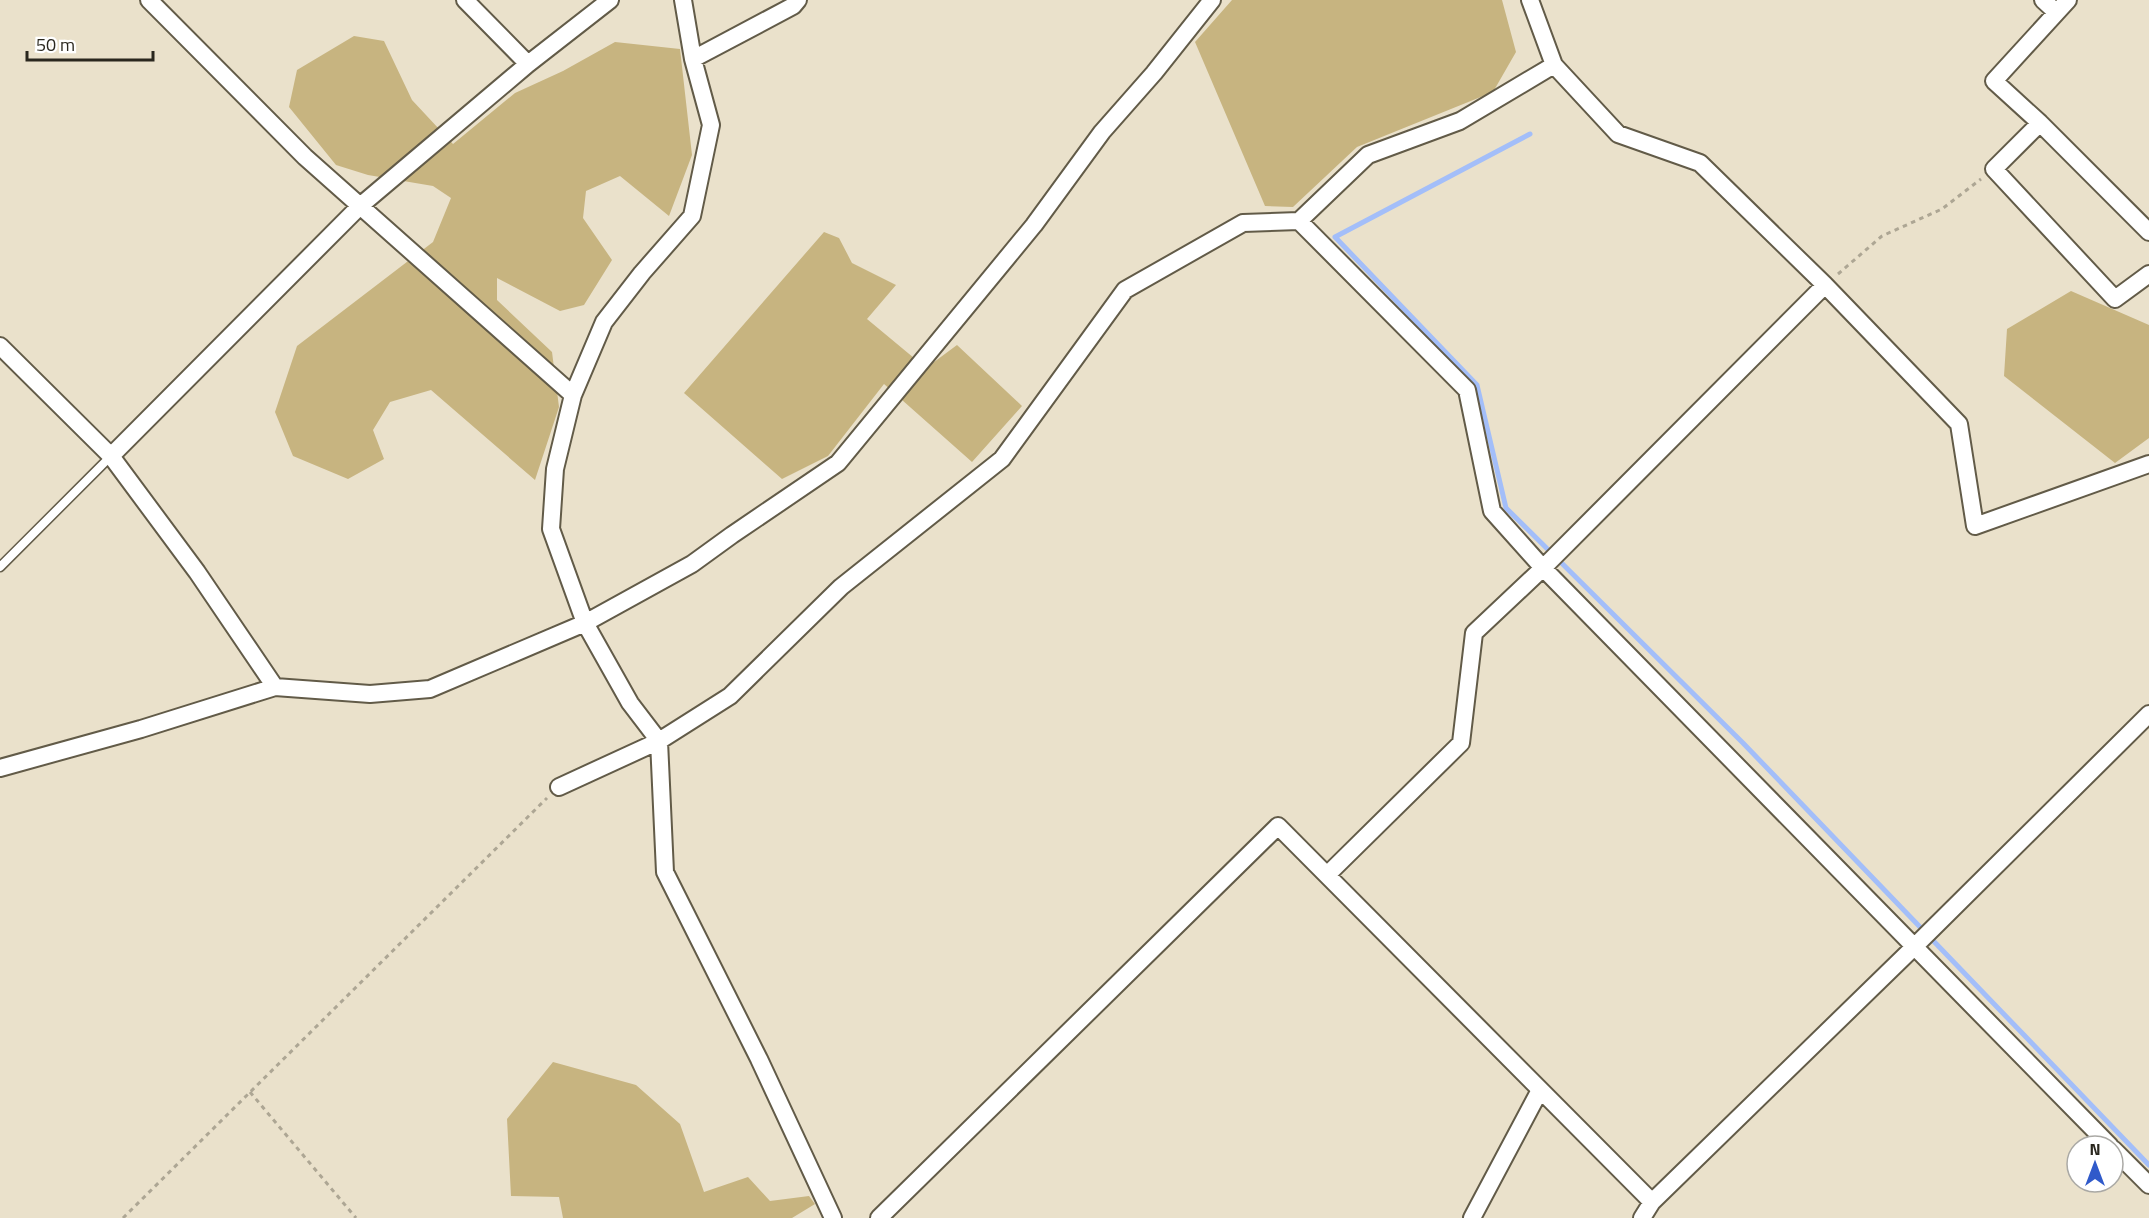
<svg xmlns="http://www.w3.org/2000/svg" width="2149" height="1218" font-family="'Titillium Web',sans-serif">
  <rect width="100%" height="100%" fill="#eae1cb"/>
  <path fill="#c7b480" d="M1232,0H1502L1516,52L1493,92L1357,147L1293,207L1265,206L1195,42Z
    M354,36L384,41L412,100L453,144L515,93L563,71L615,42L680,49L692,155L669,216L620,176L586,191L583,218L612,260L584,305L560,311L497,278V300L552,352L559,407L535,480L431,390L390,402L373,430L384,459L348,479L293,456L275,412L297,346L433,242L451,198L433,186L368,175L336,165L289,107L297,70Z
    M824,232L839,238L852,263L896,285L867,319L926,368L957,345L1022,406L972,462L884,384L828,456L782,479L684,393Z
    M2071,291L2149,325V438L2115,463L2004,376L2007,329Z
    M553,1062L636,1085L680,1124L704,1192L748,1177L770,1201L809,1196L815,1204L792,1218H563L559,1197L511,1196L507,1119Z"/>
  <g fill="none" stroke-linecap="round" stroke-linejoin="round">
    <path stroke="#a3bef9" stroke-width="5" d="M1530,134L1335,237L1477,385L1506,508L1743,743L2149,1165"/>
    <g stroke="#625b48" stroke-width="11">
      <path id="lane" d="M0,567L111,456"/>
    </g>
    <g stroke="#625b48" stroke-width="20">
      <path id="street" d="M149,0L305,157L573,395
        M465,0L528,64
        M683,0L693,59L711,125L692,216L642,273L604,322L573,395L555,469L551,529L585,623L630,703L659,741L665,872L759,1059L833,1218
        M1530,0L1554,65L1618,134L1700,163L1825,285L1959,424L1975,526L2149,464
        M2043,0L2056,12
        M2068,0L1994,81L2040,123L2149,232
        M693,59L793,6L798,0
        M2040,123L1994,169L2115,299L2149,274
        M1299,221L1467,390L1492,511L1543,568L2110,1146
        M0,346L111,456L197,572L275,687
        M111,456L360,206L528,64L610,0
        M0,768L141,729L275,687L370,694L430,689L585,623L692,564L732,535L838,463L1034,225L1102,132L1154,73L1212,0
        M559,787L659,741L730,696L841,587L1002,459L1125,290L1243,223L1299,221L1368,155L1460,121L1554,65
        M1327,875L1461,743L1474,633L1543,568L1825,285
        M2113,1149L2149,1185
        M879,1218L1278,826L1652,1202
        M1472,1218L1540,1090
        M1642,1218L1652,1202L1914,947L2149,714"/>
    </g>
    <path stroke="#ada694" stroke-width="3" stroke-dasharray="4.5 4.5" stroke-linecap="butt" d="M1838,274L1882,236L1942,209L1981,179
      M250,1092L356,1218
      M123,1218L547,798"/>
    <use href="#lane" stroke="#fff" stroke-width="8"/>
    <use href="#street" stroke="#fff" stroke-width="16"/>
  </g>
  <g transform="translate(2095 1164)"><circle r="28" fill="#ffffff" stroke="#aaa9a5" stroke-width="1.5"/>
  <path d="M0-4.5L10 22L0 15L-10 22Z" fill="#305aca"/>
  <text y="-9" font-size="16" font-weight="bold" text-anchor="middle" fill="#2a271e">N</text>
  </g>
  <path d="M27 51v9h126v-9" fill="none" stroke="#2a271e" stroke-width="3"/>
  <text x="36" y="51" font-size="18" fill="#2a271e" stroke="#ffffff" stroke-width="4.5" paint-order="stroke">50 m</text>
</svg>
